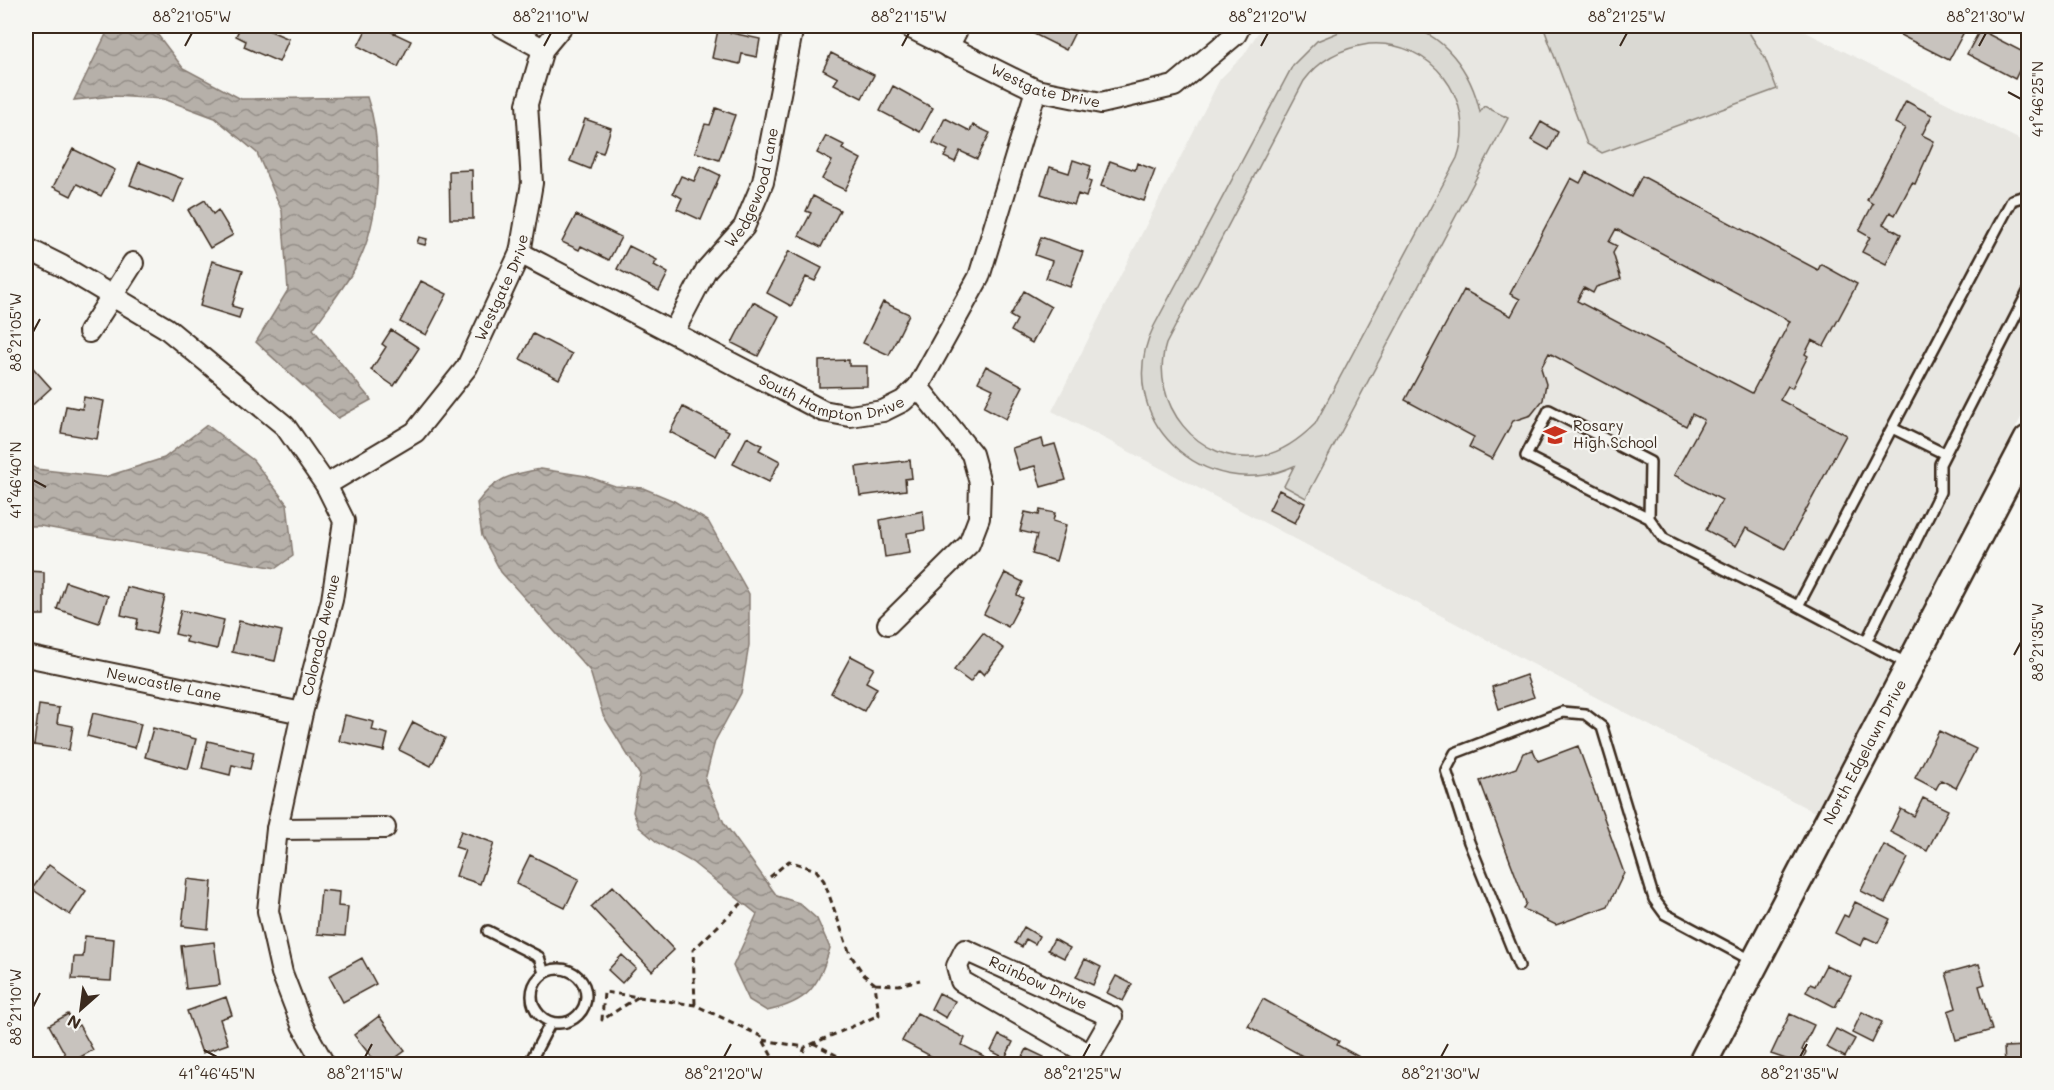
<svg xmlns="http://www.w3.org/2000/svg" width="2054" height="1090" font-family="Mali,sans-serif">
  <defs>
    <pattern id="water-waves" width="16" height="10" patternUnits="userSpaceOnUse" patternTransform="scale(1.5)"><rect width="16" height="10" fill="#b6b0a9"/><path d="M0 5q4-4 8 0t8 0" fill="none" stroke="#958f89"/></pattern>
  </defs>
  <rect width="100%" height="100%" fill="#f6f6f2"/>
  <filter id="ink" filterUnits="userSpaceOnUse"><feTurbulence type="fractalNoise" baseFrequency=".0167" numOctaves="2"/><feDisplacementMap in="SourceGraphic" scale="12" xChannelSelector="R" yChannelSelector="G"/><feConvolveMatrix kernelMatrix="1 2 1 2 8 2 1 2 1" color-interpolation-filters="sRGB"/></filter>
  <g filter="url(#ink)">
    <path fill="#e8e7e2" d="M1262,26H1794L2028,144V404L1816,813L1052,411L1220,79L1244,55Z"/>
    <path fill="#dad9d3" stroke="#8a8278" stroke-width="1.5" fill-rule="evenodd" d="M1354,26C1370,25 1386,24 1401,26C1444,30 1472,74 1480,112L1484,106L1508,118L1306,498L1284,486L1294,466C1204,507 1109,417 1154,326L1293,65L1317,41ZM1369,44C1430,39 1478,99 1457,158L1315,424C1300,439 1283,452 1261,456C1198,467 1148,402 1166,344L1304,81C1320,59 1341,48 1369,44Z
      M1543,26H1745L1765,58L1777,89L1602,153L1587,144Z"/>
    <path fill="url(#water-waves)" stroke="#857a71" stroke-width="1.5" d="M110,26H151L183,68L241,99L367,97C384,146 381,223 355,268C343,289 327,309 313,329L371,400L338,418L256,342L288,290L282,211L257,153L215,118L164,99L113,96L74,100Z
      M207,425L253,460L287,504L293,556L276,568L40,526H26V462L36,469L105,477L164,458Z
      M541,469L586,476L615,486L643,488L674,501L708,521L749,594V645L741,693L715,741L705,780L724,823L777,896L799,903L817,919L830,948C818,987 809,1002 767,1011L749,1000L733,966L757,914L692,862L658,843L639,827L633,812L640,775L603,715L590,671L501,572L482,536L477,503C495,478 511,474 541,469Z"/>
    <path fill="#c8c3be" stroke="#3b2a1e" stroke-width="1.5" fill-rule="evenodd" d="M241,26H259L289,39L279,62L244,47L246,41L236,36Z
      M368,26H379L411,41L398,67L358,46Z
      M1023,26H1078L1066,50L1022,28Z
      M1905,26L1934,27L1967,26L1949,60L1900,35Z
      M718,30L760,39L757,57L742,54L740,64L712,58Z
      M1980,30L2027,54L2015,79L1967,54Z
      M831,53L874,75L862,98L834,84L838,78L823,70Z
      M2028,76V91L2023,88Z
      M893,86L933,108L920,132L880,111Z
      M1906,101L1932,115L1922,135L1934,141L1915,184L1912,183L1895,215L1890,212L1883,224L1901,234L1886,264L1862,252L1870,237L1859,231L1873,204L1867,200L1905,128L1895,123Z
      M716,108L735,115L719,160L695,152L705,124L710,125Z
      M945,118L970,131L973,125L990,133L977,159L960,151L955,162L944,157L948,150L933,143Z
      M585,119L611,128L603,153L596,151L590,169L570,161Z
      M1541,122L1558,132L1549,150L1531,140Z
      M826,136L844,145L842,149L861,159L845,190L822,179L832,161L817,153Z
      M73,149L115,170L101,196L77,184L71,196L53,187Z
      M1073,160L1091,166L1087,180L1091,182L1086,197L1078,194L1074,205L1041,194L1050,167L1069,173Z
      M1110,161L1135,170L1137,163L1155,170L1144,201L1101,186Z
      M139,162L183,179L174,202L130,185Z
      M701,166L720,175L701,220L677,209L682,198L673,193L681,176L694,181Z
      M472,170L473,219H450L449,171Z
      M1586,172L1631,197L1642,176L1818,270L1821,264L1857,284L1824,346L1812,340L1805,354L1808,356L1792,388L1788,386L1780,400L1846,435L1785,549L1746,528L1736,546L1706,530L1722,500L1674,475L1704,420L1692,414L1686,426L1549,353L1541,368L1546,384L1543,400L1531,415L1513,421L1492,459L1469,447L1474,437L1405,400L1464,290L1511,316L1520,299L1510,294L1571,178L1580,183ZM1616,229L1790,321L1752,393L1577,301L1584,288L1593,293L1596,287L1621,279L1613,253L1617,246L1609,242Z
      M813,196L840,210L821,247L799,236L811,213L806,211Z
      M205,200L213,214L218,210L233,235L210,248L188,210Z
      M576,215L621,237L609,260L581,246L579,250L562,242Z
      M419,237L427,239L425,245L417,243Z
      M1041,237L1083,252L1070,287L1046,278L1052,261L1035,255Z
      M629,246L657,260L654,265L668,273L659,291L617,269Z
      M789,251L822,268L815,281L806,277L791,306L767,293Z
      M212,261L243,270L232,306L242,309L239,318L200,306Z
      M421,281L447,294L426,335L400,322Z
      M1024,291L1051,307L1032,343L1011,331L1017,320L1010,316Z
      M753,302L779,316L758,356L732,343Z
      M883,302L909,314L889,355L863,343Z
      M391,330L419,348L394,386L371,370L386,347L382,344Z
      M533,334L572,354L559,379L520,359Z
      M26,360L51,388L28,409L26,407Z
      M849,360V366H867V386L819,387V361Z
      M986,366L1023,386L1006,419L984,407L993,389L978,382Z
      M84,397L104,401L97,439L61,433L66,406L82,409Z
      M683,407L729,431L716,456L670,432Z
      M747,437L762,445L759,450L780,461L769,482L733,464Z
      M1042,439L1044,447L1055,444L1066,480L1041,487L1035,466L1019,470L1012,448Z
      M910,460L912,478L905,479L906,490L860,496L856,467Z
      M1279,490L1305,503L1295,523L1269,510Z
      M1040,510L1055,513L1053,521L1066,525L1056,561L1032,554L1037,535L1020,531L1025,512L1039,515Z
      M923,511L925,530L907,533L910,553L885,557L880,520Z
      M26,571L44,572V615H26Z
      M1005,573L1023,582L1017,595L1023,598L1008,627L984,614Z
      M66,582L108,596L99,623L57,609Z
      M127,587L165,596L156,634L136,629L138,619L121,615Z
      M181,610L224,620L217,649L186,642L187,637L175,634Z
      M239,621L282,631L275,661L232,652Z
      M983,633L1004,649L984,675L979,670L970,682L954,670Z
      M851,656L874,668L866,682L877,688L864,711L831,693Z
      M1526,675L1534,697L1499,709L1492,687Z
      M39,705L59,708L57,723L73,726L69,750L34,745Z
      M93,713L141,724L135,748L87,736Z
      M345,715L374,722L372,730L388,734L384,751L339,741Z
      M413,722L445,738L431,766L399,750Z
      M153,728L196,739L188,769L145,757Z
      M1939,731L1976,749L1956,788L1941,780L1936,789L1915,778Z
      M208,741L254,752L250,769L232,765L230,775L202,768Z
      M1578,746L1624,873L1608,906L1556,925L1523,909L1526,903L1480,781L1516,768L1523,753L1533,750L1538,761Z
      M1923,798L1948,810L1927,851L1890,832L1901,809L1914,816Z
      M461,831L494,843L480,884L456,876L465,850L455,847Z
      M1884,845L1908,858L1885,903L1861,891Z
      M530,855L579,879L565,908L516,884Z
      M49,865L86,891L70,915L32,889Z
      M187,879L212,882L208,929L182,926Z
      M613,886L674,950L652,971L591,907Z
      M321,890L339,892L338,906L348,907L345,936L317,934Z
      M1855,902L1890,919L1878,943L1865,937L1861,946L1835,933L1844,915L1848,917Z
      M1024,927L1039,936L1035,944L1026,939L1022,947L1015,943Z
      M85,936L114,939L111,981L72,979L74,957H83Z
      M1054,939L1070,948L1064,958L1048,950Z
      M214,942L220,985L186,989L181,946Z
      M622,955L636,968L622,983L608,970Z
      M362,958L376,984L343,1002L329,976Z
      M1085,959L1101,967L1093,985L1076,977Z
      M1979,964L1985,984L1979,986L1992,1030L1956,1040L1948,1011L1956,1008L1946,973Z
      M1826,965L1851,977L1835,1007L1806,992L1810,984L1815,986Z
      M1116,976L1132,984L1123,1001L1107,993Z
      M939,993L955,1001L946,1018L931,1009Z
      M226,997L232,1015L220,1019L228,1044L202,1053L187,1011Z
      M1263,999L1339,1041L1337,1045L1372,1064H1317L1248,1026Z
      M1862,1012L1882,1022L1872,1043L1852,1033Z
      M917,1013L965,1038L962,1045L999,1064H946L902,1041Z
      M68,1014L76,1027L79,1025L93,1050L70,1063L49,1025Z
      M1790,1014L1814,1025L1802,1050L1806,1052L1800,1064L1771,1054Z
      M379,1016L405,1051L387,1064H377L354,1035Z
      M1836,1029L1855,1039L1845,1057L1826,1047Z
      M999,1035L1013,1042L1005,1058L991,1051Z
      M2028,1046V1064H2005L2004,1047Z
      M1027,1049L1044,1057L1040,1064H1019Z"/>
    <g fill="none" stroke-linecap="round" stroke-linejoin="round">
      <g stroke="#3b2a1e" stroke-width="14">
        <path id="lane" d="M1892,428L1945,454
          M1649,518L1650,462L1549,410L1526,456L1649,518L1664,539L1798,606
          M1866,642L1936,500L1940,492V464L2028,292
          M1908,664L1798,606L2012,200L2028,195
          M488,931L539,957L544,973
          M1519,966L1469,842L1446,770L1455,753L1562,712L1585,714L1602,727L1654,899L1665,914L1753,961
          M532 996a27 27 0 1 1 54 0a27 27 0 1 1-54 0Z
          M529,1064L551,1022"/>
      </g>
      <g stroke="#3b2a1e" stroke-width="24">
        <g id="street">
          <path d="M501,26L543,49"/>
          <path id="s1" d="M907,26L1036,90L1101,103L1174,86L1236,34L1240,26"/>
          <path d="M948,47L959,26"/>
          <path d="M26,248L62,266L166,328L285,426L326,485L344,521L332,600L302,713L277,829L268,911L282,973L302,1025L324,1064"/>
          <path id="s2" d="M520,253L823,411L850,416L883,411L903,401L918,387L979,277L1036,90"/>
          <path id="s3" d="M674,331L706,270L744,227L763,182L793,26"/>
          <path d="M89,332L133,263"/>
          <path id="s4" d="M326,485L415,432L467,367L520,253L532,183L527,104L543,49L562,26"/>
          <path d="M888,624L969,544L979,518L980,483L972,454L918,387"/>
          <path id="s5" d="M26,656L302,713"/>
          <path d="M277,829L385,828"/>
          <path d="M1083,1064L1092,1052L1112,1017L965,950L957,966L961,981L1090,1055"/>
        </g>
      </g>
      <g stroke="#3b2a1e" stroke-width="32">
        <g id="secondary">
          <path id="s6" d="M1702,1064L2028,440"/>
        </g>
      </g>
      <path stroke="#3b2a1e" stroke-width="3" stroke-dasharray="6 4.5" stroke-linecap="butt" d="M770,877L789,861L816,870L824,881L850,954L864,975L875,984L879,1015L805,1047
        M875,984L899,985L920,980
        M638,997L602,1020L604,992L695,1005L761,1036L776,1064
        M695,1004L693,950L742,903
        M763,1040L805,1047L799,1064
        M813,1043L853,1064"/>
      <use href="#lane" stroke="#f6f6f2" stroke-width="9"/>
      <use href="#street" stroke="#f6f6f2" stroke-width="20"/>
      <use href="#secondary" stroke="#f6f6f2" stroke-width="27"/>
    </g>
  </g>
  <path fill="none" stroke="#3b2a1e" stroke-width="2" d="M185,46L192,33M544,46L551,33M902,46L909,33M1261,46L1268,33M1620,46L1627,33M1979,46L1986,33M2008,92L2021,99M33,332L40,319M33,480L46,487M2014,655L2021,642M33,1007L40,993M204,1050L217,1057M365,1057L372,1044M724,1057L731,1044M1083,1057L1090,1044M1441,1057L1448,1044M1800,1057L1807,1044"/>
  <defs>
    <g id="school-bare" transform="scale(1.8)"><path d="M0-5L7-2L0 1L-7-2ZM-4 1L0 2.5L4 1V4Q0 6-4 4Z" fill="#c8321e" stroke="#f6f6f2" stroke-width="2.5" paint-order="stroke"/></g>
  </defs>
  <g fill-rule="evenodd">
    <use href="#school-bare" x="1555" y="435"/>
  </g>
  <g text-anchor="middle" stroke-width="4.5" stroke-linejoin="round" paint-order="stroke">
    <g font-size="15" fill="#3b2a1e" stroke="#f6f6f2">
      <text dy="5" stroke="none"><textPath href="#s1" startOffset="152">Westgate Drive</textPath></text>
      <text dy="5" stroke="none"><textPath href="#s3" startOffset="166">Wedgewood Lane</textPath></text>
      <text dy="5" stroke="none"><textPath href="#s4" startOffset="274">Westgate Drive</textPath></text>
      <text dy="5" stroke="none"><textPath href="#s2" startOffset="348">South Hampton Drive</textPath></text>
      <text transform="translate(321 635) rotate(-77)" y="5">Colorado Avenue</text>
      <text dy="5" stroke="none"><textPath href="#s5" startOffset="141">Newcastle Lane</textPath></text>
      <text dy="5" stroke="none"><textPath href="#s6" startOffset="352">North Edgelawn Drive</textPath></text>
      <text transform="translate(1038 983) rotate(25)" y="5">Rainbow Drive</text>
    </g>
    <g font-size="15" fill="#3b2a1e" stroke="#f6f6f2" text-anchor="start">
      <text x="1573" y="431">Rosary<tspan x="1573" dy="17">High School</tspan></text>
    </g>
  </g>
  <rect width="2054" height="1090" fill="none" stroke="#f6f6f2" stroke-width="66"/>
  <g transform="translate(81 1009) rotate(208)" stroke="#f6f6f2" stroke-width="4.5" paint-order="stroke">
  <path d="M0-4.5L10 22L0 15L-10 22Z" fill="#3b2a1e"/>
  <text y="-9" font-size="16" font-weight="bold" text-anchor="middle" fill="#3b2a1e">N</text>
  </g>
  <rect x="33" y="33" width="1988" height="1024" fill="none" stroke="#3b2a1e" stroke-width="2"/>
  <g font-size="15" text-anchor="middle" fill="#3b2a1e">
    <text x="192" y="22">88°21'05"W</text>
    <text x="551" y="22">88°21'10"W</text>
    <text x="909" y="22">88°21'15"W</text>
    <text x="1268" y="22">88°21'20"W</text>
    <text x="1627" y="22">88°21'25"W</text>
    <text x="1986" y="22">88°21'30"W</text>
    <text transform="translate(2038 99) rotate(-90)" y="5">41°46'25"N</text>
    <text transform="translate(16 332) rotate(-90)" y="5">88°21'05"W</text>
    <text transform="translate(16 480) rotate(-90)" y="5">41°46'40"N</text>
    <text transform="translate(2038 642) rotate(-90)" y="5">88°21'35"W</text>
    <text transform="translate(16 1007) rotate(-90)" y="5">88°21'10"W</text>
    <text x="217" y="1079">41°46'45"N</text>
    <text x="365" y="1079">88°21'15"W</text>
    <text x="724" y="1079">88°21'20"W</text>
    <text x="1083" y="1079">88°21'25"W</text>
    <text x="1441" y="1079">88°21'30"W</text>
    <text x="1800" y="1079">88°21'35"W</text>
  </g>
</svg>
